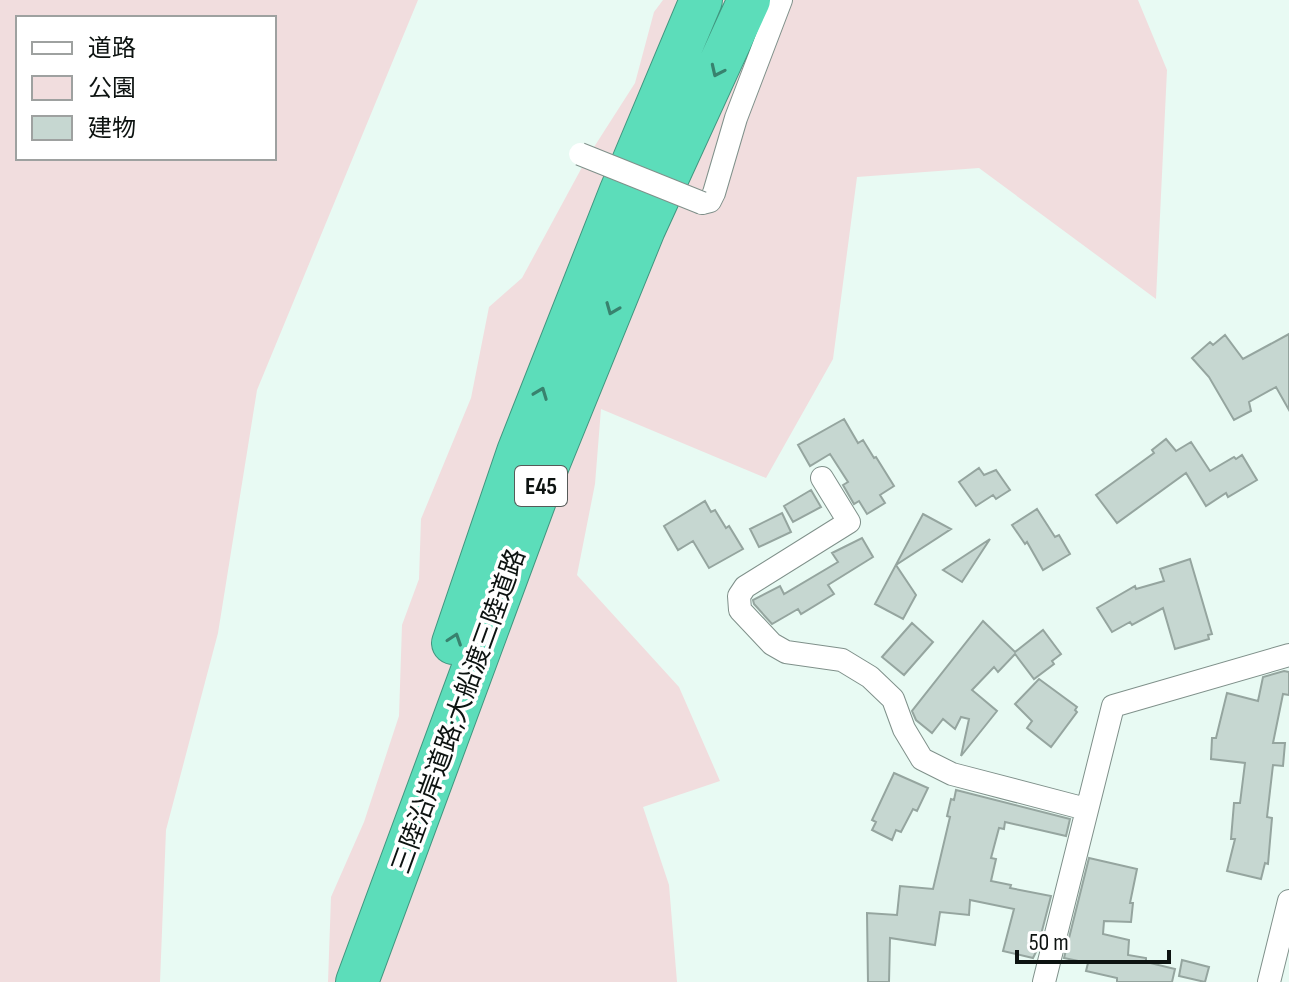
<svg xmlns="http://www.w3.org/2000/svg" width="1289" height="982" font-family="'Sofia Sans Condensed','Noto Sans JP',sans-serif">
  <rect width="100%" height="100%" fill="#e8faf3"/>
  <path fill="#f1ddde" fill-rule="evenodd" d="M0,0H418L257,390L218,633L166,830L160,982H0ZM18,18H274V158H18Z
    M663,0H1138L1167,70L1156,299L979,168L857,177L833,359L766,478L601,409L595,484L577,575L679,687L720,781L643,807L669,885L677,982H328L331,897L364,822L399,716L402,625L419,579L421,519L471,398L489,307L522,278L587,158L635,83L654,12Z"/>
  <path fill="#c6d7d1" stroke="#95a59f" stroke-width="2" d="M1289,334V410L1276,387L1249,402L1251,411L1234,420L1209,377L1192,358L1210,342L1213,345L1225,335L1243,359Z
    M844,419L858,443L863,440L874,458L876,457L894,486L880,495L885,503L867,514L859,501L854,504L843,485L848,482L830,454L810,466L798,445Z
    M1166,439L1176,451L1191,442L1210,471L1234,457L1236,459L1242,455L1257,480L1228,497L1226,493L1206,506L1186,473L1117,523L1096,495L1154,453L1152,450Z
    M979,468L984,475L996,470L1010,490L996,499L993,495L976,506L959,482Z
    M811,490L821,507L793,522L784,506Z
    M705,501L711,512L715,510L726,528L729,526L743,549L709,568L693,541L678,550L664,526Z
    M1037,509L1055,537L1059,535L1070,554L1043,570L1027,542L1025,544L1012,525Z
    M782,513L791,532L759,547L750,529Z
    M923,514L951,529L896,565L916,595L903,619L875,604Z
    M862,538L873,557L828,585L834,594L801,614L798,609L772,624L754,604L753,600L780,586L784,594L838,562L832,553Z
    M990,539L962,582L943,570Z
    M1190,559L1212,634L1208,635L1209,639L1175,649L1163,608L1132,625L1130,622L1112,632L1097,608L1135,586L1136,589L1164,581L1160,569Z
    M983,621L1015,652L1043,630L1061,654L1052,661L1054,664L1034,679L1015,654L998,672L994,667L972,690L997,711L961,756L969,719L961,717L955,729L943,719L932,733L916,720L912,711Z
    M912,623L933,642L904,675L882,657Z
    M1284,671L1289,672V695L1283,694L1273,743H1285L1283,766L1273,765L1267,817L1272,818L1268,864L1265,863L1261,879L1227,871L1235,839H1231L1234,803H1240L1245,763L1211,759L1212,738H1216L1227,693L1258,701L1263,677Z
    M1039,679L1077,707L1075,710L1077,712L1051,747L1027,728L1032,721L1015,704Z
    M894,773L928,788L917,811L913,809L901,832L896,830L892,840L872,830L876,822L872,820Z
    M956,790L1070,819L1066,836L1005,822L1004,829L999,828L991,858L996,859L991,881L1011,885L1010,888L1051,896L1037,950L1033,958L1003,951L1014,909L970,900L969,915L940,912L935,945L890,938L889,982H868L867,913L897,915L900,886L933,889L950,817L947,816L951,799L954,800Z
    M1089,858L1137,869L1130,903H1133L1131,922L1104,921L1103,934L1129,940L1128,955L1146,958V962L1175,969L1172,982H1117V978L1086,971L1088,963L1064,958Z
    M1182,960L1209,967L1205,982L1179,976Z"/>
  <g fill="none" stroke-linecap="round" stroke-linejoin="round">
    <g stroke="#7f908a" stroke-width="24">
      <path id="minor" d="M702,203L710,201L714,193L736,118L781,0
        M822,478L849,522L745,587L739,596L740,610L772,644L786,652L842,660L870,677L893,699L904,729L922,759L952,774L1086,809
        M1044,982L1113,706L1289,655
        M1269,982L1289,901"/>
    </g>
    <g stroke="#40967f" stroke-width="44">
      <path id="motorway" d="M453,643L518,452L620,193L701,0
        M357,982L548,465L644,229L749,0"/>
    </g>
    <use href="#minor" stroke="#fff" stroke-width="22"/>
    <use href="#motorway" stroke="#5cddba" stroke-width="42"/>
    <g stroke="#7f908a" stroke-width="24" stroke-linecap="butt">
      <path id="minor-bridge" d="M580,154L702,203"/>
    </g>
    <use href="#minor-bridge" stroke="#fff" stroke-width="22"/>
  </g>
  <defs><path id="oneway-chevron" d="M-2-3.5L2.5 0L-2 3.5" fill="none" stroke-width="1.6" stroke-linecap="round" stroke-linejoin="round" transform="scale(2)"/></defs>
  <g stroke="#38826e">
    <use href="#oneway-chevron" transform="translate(717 71) rotate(115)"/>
    <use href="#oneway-chevron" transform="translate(612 309) rotate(112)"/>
    <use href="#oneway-chevron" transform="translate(541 393) rotate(-69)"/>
    <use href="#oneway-chevron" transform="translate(455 639) rotate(-71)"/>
  </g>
  <g text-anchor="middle" stroke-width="7" stroke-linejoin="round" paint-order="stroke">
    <rect fill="#fff" stroke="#565a58" stroke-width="2" x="515" y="466" width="52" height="40" rx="6"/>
    <g font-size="24" font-weight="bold" fill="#0d1311">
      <text x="541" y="494">E45</text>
    </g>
    <g font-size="26" fill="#0d1311" stroke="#fff">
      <text transform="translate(458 711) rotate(-70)" y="9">三陸沿岸道路;大船渡三陸道路</text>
    </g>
  </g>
  <rect x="16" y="16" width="260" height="144" fill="#ffffff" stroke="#9ea1a0" stroke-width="2"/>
  <rect x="32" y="42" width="40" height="12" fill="#ffffff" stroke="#9ea1a0" stroke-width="2"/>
  <text x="88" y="56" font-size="24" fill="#0d1311">道路</text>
  <rect x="32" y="76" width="40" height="24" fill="#f1ddde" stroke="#9ea1a0" stroke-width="2"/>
  <text x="88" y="96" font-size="24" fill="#0d1311">公園</text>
  <rect x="32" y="116" width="40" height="24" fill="#c6d7d1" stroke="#9ea1a0" stroke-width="2"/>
  <text x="88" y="136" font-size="24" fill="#0d1311">建物</text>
  <path d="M1017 950v12h152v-12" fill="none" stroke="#0d1311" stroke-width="4"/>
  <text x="1029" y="950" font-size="24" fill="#0d1311" stroke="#ffffff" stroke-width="6" paint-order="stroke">50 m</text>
</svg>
